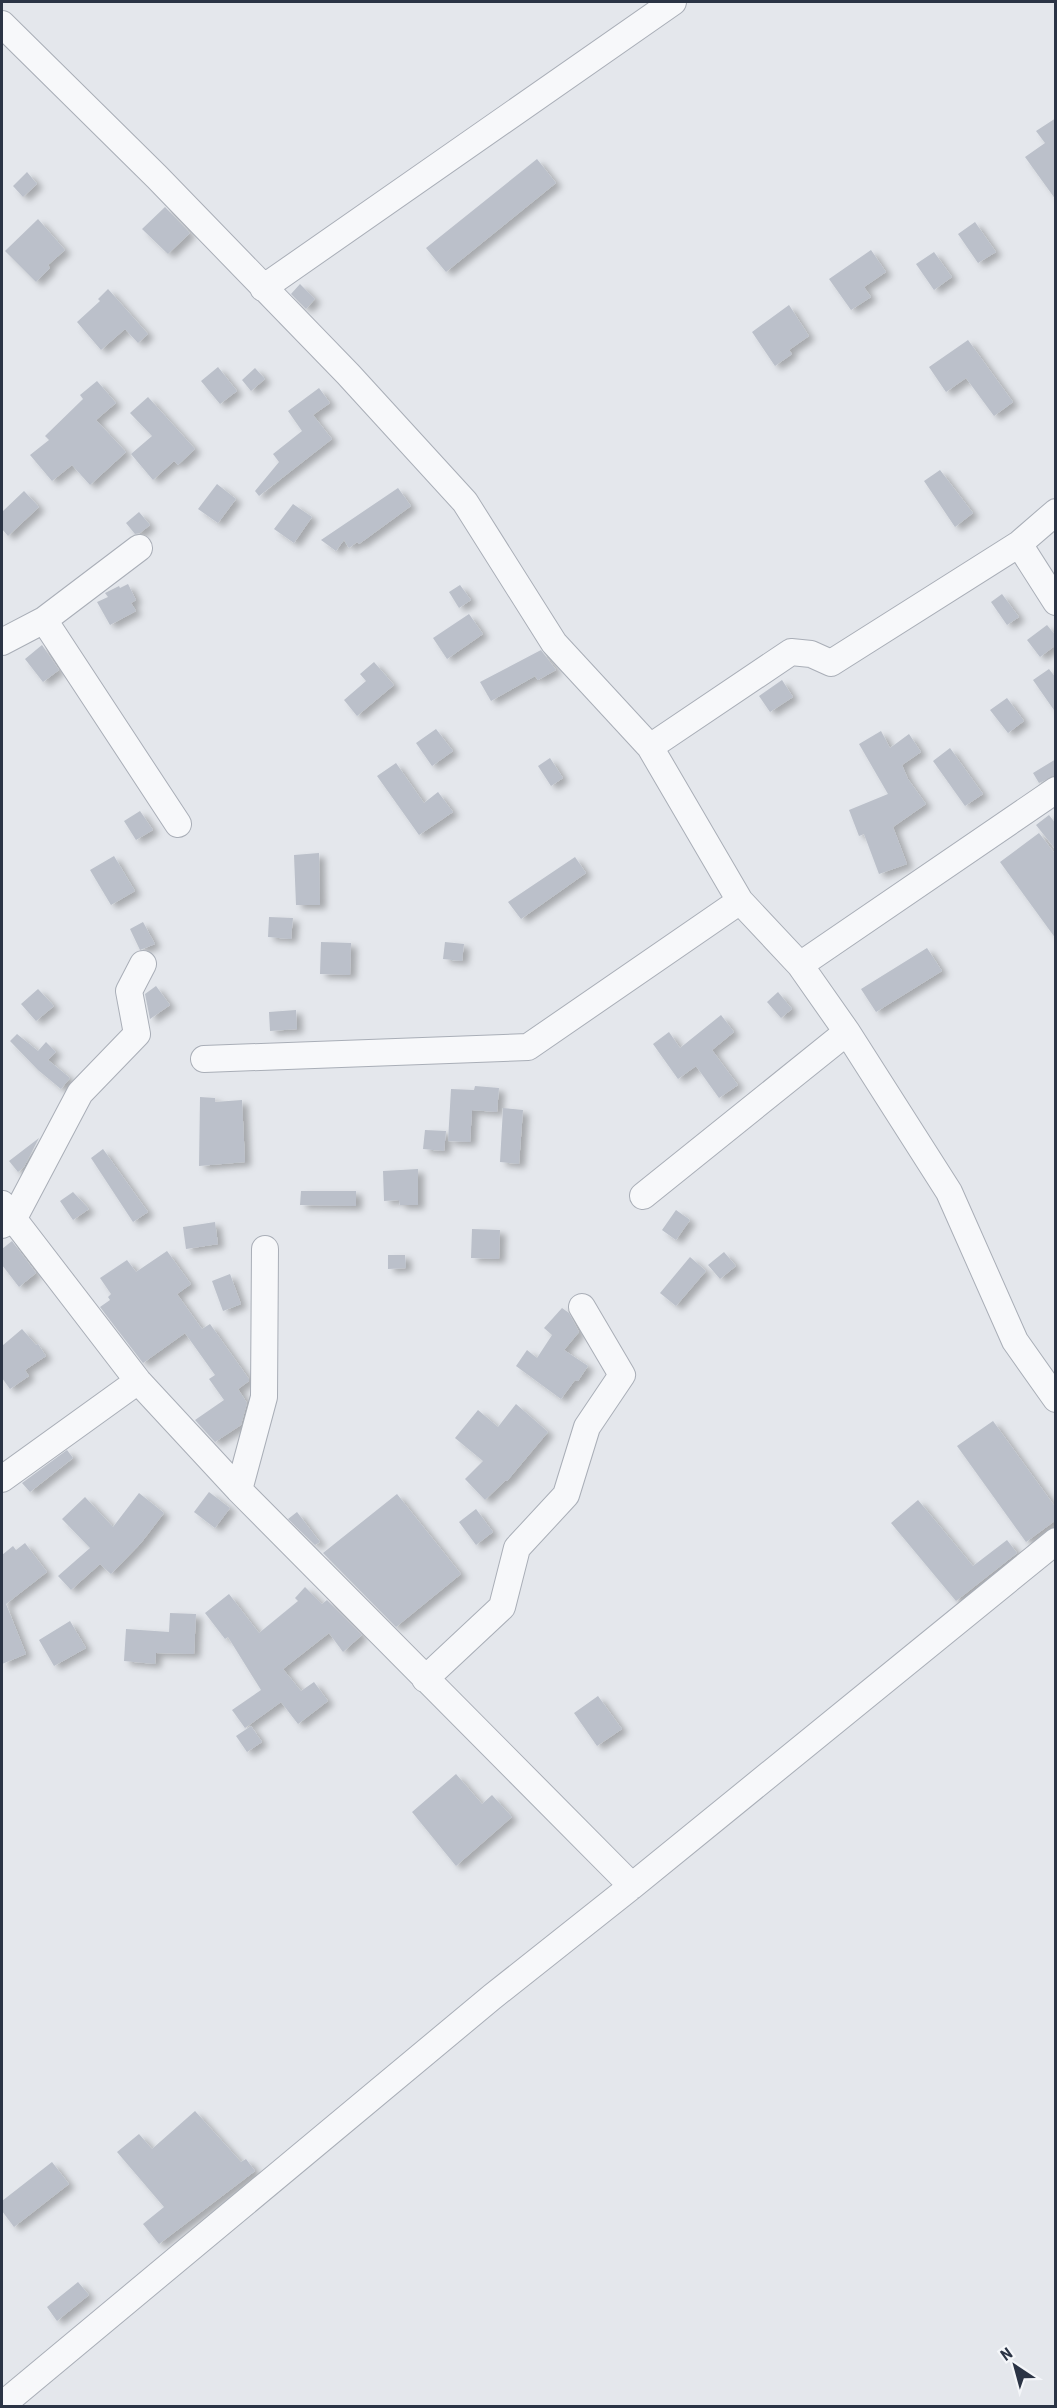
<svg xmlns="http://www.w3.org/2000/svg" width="1057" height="2408" font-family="'Roboto Condensed',sans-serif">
  <defs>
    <filter id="shadow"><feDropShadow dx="6" dy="4" stdDeviation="3" flood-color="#0004"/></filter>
  </defs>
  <rect width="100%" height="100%" fill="#e4e7ec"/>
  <path fill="#bbc0ca" filter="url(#shadow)" d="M1056,118V200L1025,157L1045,143L1036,131Z
    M537,159L556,183L446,272L426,248Z
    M27,172L37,184L23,197L13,186Z
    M165,207L190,233L168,254L142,229Z
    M38,219L65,250L48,265L50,268L36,282L5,251Z
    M975,222L996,252L978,263L958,234Z
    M871,250L886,272L864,287L871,297L851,310L829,279Z
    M934,252L952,277L934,290L916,264Z
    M300,284L315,299L306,309L291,294Z
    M108,289L148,334L138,343L125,329L101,350L77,322L100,301L98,299Z
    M789,305L809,336L789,350L792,354L775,366L752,332Z
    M968,340L1013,402L994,416L966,378L946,392L929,367Z
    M218,367L237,391L220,404L201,381Z
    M255,368L265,379L251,391L242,380Z
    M97,381L116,403L96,420L126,452L90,485L72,465L52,481L30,455L49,440L45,436L83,399L80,395Z
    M319,388L330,403L313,415L332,439L259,496L255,491L279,462L273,454L302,431L288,411Z
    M148,397L195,449L178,465L174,461L153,480L131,454L152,436L130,413Z
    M940,470L973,513L955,527L924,481Z
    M217,484L236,499L218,523L198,509Z
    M398,488L411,506L359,544L357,542L349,548L344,540L336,551L321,540Z
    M24,491L39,507L8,536L2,529V512Z
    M293,504L312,517L294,543L274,529Z
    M139,512L150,525L140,533L135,534L126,523Z
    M128,584L136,600L131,603L136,611L110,625L97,602L108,597L105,593L119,586L120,588Z
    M460,585L471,600L459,608L449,592Z
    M1002,594L1019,617L1007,625L991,602Z
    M469,614L483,634L447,659L433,638Z
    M1047,625L1056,636V645L1040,657L1027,640Z
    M42,645L59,670L43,682L25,659Z
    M541,650L556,670L538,680L535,676L491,701L480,682Z
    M374,662L394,685L357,716L344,700L366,681L360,674Z
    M1049,669L1056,678V713L1033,680Z
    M782,680L793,697L770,712L759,696Z
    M1007,698L1024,721L1008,733L990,710Z
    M436,729L453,751L432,766L416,743Z
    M881,731L890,748L909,734L921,752L902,765L908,779L926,804L893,827L907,864L879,874L864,834L859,836L849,810L888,794L859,744Z
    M950,748L983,794L965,806L933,761Z
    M550,758L563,778L551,786L538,766Z
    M1056,759V775L1039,783L1033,773Z
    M396,763L424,803L438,792L453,812L419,835L377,776Z
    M140,811L153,830L136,840L124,821Z
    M1049,815L1056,824V850L1036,825Z
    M1039,833L1056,855V939L1000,862Z
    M319,853L320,905H296L294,855Z
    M114,856L135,891L111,905L90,870Z
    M575,857L586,873L521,919L508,902Z
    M269,917L293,918L291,939L268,937Z
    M143,922L155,944L140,950L130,929Z
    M321,942L351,943L350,975L320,974Z
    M445,942L464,944L462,961L443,959Z
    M927,948L942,971L876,1012L861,989Z
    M156,986L170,1005L150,1019L145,994Z
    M38,989L54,1006L36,1021L21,1004Z
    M778,992L792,1009L781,1018L767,1002Z
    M296,1010L297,1029L270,1031L269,1012Z
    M721,1015L734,1032L712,1050L738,1085L719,1098L696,1066L678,1079L653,1044L669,1032L680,1048Z
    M17,1034L38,1051L46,1042L56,1052L48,1060L70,1078L61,1089L38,1070L10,1041Z
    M475,1086L499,1088L497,1112L472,1110L470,1142L448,1141L451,1089L474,1090Z
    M200,1097L215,1098V1102L242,1100L245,1162L199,1166Z
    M503,1108L523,1110L519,1164L500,1162Z
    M425,1130L446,1131L444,1151L423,1149Z
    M39,1138L24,1167L18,1172L9,1161Z
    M103,1149L148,1212L133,1222L91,1158Z
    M418,1169V1205H400L399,1200L384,1201L383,1171Z
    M301,1191H356V1206L300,1205Z
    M73,1192L89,1209L73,1220L60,1201Z
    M676,1210L690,1220L676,1240L662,1230Z
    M215,1222L218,1244L186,1249L183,1227Z
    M472,1229L500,1230L499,1259L471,1258Z
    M12,1241L36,1273L19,1287L2,1265V1249Z
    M167,1251L191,1284L177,1294L202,1329L210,1324L249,1379V1381L238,1389L247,1403L241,1425L215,1442L195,1420L224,1400L209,1379L215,1375L185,1333L143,1363L100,1307L110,1300L108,1297L111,1294L100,1278L127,1260L136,1272Z
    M724,1252L736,1266L720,1279L708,1265Z
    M388,1255H405L406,1268L388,1269Z
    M690,1257L706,1271L676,1306L660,1293Z
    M230,1274L241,1304L223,1311L212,1281Z
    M562,1308L569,1313L579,1332L564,1350L588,1366L578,1381L575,1380L561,1399L516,1366L527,1350L537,1358L552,1335L544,1328Z
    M22,1329L36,1345L38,1344L46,1356L25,1370L29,1376L10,1389L2,1378V1346Z
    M516,1404L548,1432L507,1481L506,1480L485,1500L465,1479L483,1461L455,1438L478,1410L498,1427Z
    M993,1421L1056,1508V1520L1026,1542L957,1446Z
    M67,1450L73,1458L30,1492L22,1483Z
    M209,1492L230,1508L215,1528L194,1512Z
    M139,1493L164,1513L141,1543L111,1574L100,1564L71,1590L58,1576L90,1548L62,1519L85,1497L113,1527Z
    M397,1494L461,1574L396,1627L323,1553Z
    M918,1500L973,1566L1007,1540L1017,1553L956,1601L891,1523Z
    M476,1509L493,1532L476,1545L459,1522Z
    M297,1512L320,1542L315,1545L288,1519Z
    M25,1543L47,1572L6,1604L26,1654L2,1664V1555L13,1546L16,1550Z
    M305,1587L322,1604L327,1600L362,1635L343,1652L329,1633L283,1669L301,1691L314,1682L328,1701L298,1724L281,1702L245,1728L232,1710L261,1690L228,1637L225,1639L205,1613L229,1594L259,1633L298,1601L295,1598Z
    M170,1613L196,1614L194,1654L156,1653L155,1664L124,1661L126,1629L169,1632Z
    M70,1621L86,1648L54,1666L39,1640Z
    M598,1696L622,1729L597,1746L574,1713Z
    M251,1726L262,1742L247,1752L236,1736Z
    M456,1774L482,1804L492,1795L512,1817L456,1866L412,1812Z
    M195,2111L241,2162L246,2159L255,2171L159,2244L143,2224L164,2207L117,2152L139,2134L152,2149Z
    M52,2162L69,2184L14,2227L2,2211V2201Z
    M78,2282L89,2295L57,2321L47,2307Z"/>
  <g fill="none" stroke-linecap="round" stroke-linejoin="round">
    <g stroke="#a9aeb7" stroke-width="28">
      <path id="minor" d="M2,24L157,177L348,374L465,502L554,643L650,747L740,901L800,965L847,1032L949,1192L1015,1341L1056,1399
        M263,288L673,2
        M1019,544L1056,602
        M44,620L139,548
        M2,642L44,620L178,824
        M650,747L791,652L811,654L831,663L1019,544L1056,512
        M800,965L1056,790
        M204,1059L528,1047L740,901
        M643,1196L847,1032
        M2,1204L138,1381L239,1490L632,1886
        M2,1225L14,1218L80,1093L137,1034L129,991L143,964
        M2,1479L138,1381
        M239,1490L264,1397L265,1249
        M425,1679L502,1607L517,1548L566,1495L587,1427L622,1375L582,1307
        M2,2405L492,1997L632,1886L1056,1541"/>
    </g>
    <use href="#minor" stroke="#f7f8fa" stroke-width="26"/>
  </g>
  <rect width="1057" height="2408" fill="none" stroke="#2b3445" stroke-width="6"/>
  <g transform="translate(1015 2366) rotate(324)" stroke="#f4f6f9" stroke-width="4.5" paint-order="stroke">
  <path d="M0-4.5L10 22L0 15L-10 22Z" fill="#2b3445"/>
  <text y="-9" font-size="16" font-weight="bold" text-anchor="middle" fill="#2b3445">N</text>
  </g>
</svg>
